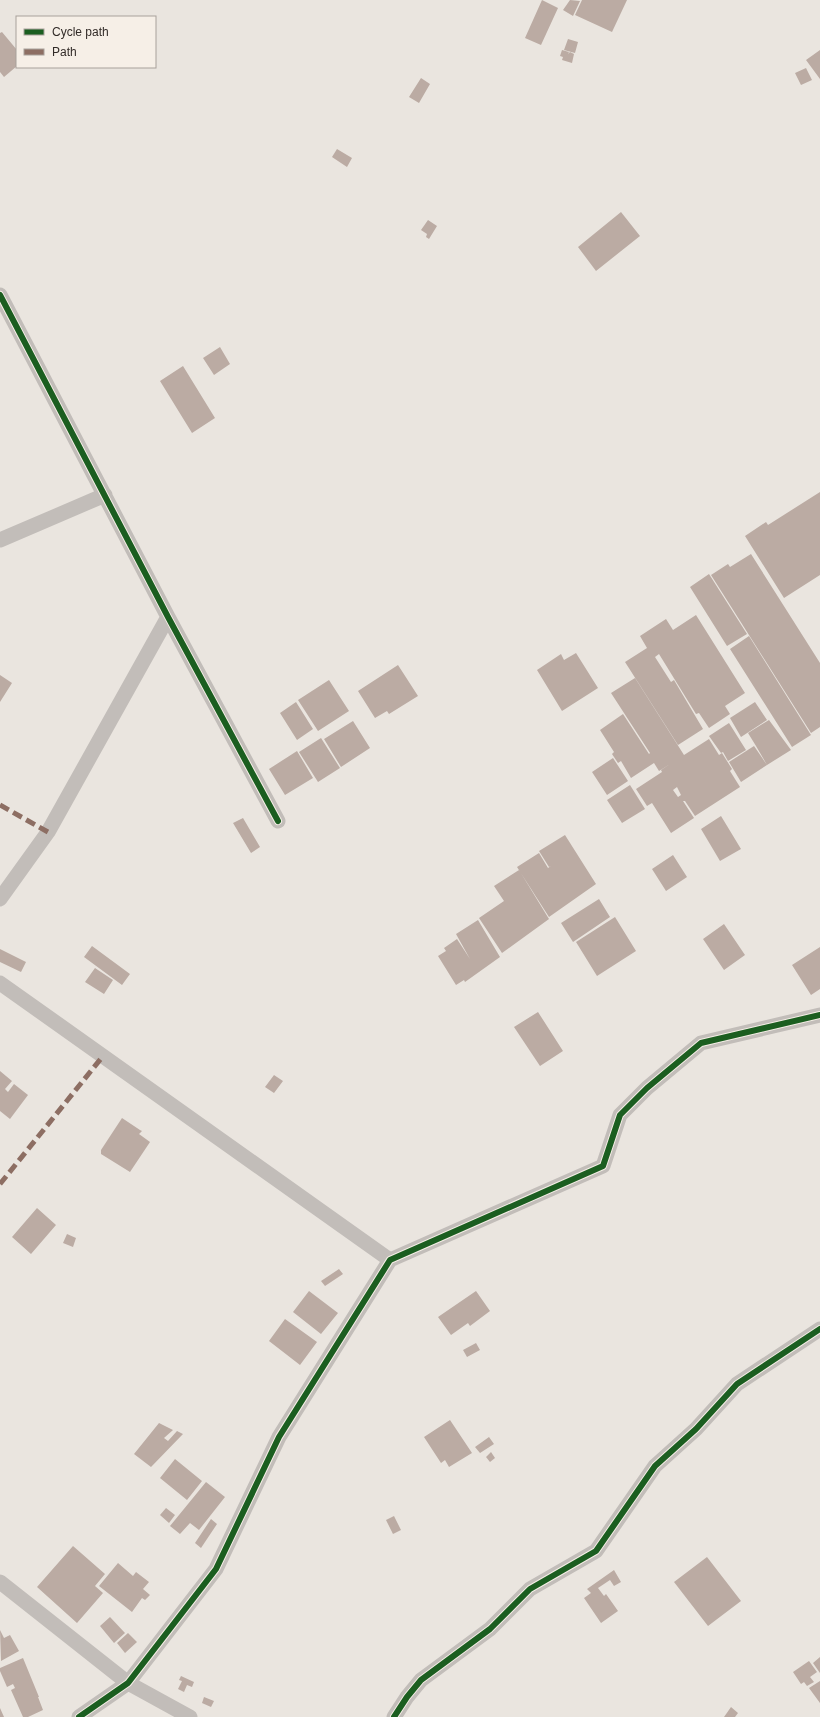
<svg xmlns="http://www.w3.org/2000/svg" width="820" height="1717" font-family="Helvetica,sans-serif">
  <rect width="100%" height="100%" fill="#eae5df"/>
  <path fill="#bbaba3" fill-rule="evenodd" d="M542,0L558,8L541,45L525,38Z
    M570,0L580,1L573,16L563,10Z
    M582,0H627L612,32L575,15Z
    M2,32L17,50V66L4,77L0,72V33Z
    M568,39L578,42L575,53L564,50Z
    M562,50L569,52L568,54L570,52L574,54L572,63L562,60L563,57L560,56Z
    M820,50V79L806,60Z
    M806,68L812,80L801,85L795,73Z
    M421,78L430,84L419,103L409,97Z
    M337,149L352,158L347,167L332,157Z
    M621,212L640,236L596,271L578,247Z
    M428,220L437,226L429,239L426,237L427,234L421,230Z
    M220,347L230,364L214,375L203,358Z
    M183,366L215,418L192,433L160,381Z
    M820,492V575L784,598L745,536L766,522L768,525Z
    M751,554L820,663V727L811,733L711,575L728,564L730,567Z
    M709,574L747,634L727,646L690,587Z
    M696,615L745,693L725,706L730,714L709,728L699,713L696,714L659,654L655,657L671,682L674,680L703,729L678,745L625,662L647,648L640,636L666,619L673,630Z
    M749,636L811,735L792,747L730,649Z
    M576,653L598,688L562,711L537,670L561,654L564,660Z
    M398,665L418,696L389,714L387,711L375,718L358,691Z
    M0,675L12,683L0,702Z
    M635,678L684,755L709,739L719,755L722,753L732,769L730,771L740,787L695,816L685,801H683L694,818L671,833L652,803L647,806L636,789L662,772L661,770L670,764L659,771L654,763L631,778L621,761L618,763L612,754L614,752L600,730L623,714L649,754L650,753L611,693ZM677,787L681,795L678,797L673,790Z
    M329,680L349,711L318,731L298,700Z
    M296,702L313,729L297,740L280,713Z
    M755,702L767,720L741,737L730,718Z
    M769,720L791,750L767,765L756,746L770,737L756,746L748,733Z
    M353,721L370,748L341,767L324,739Z
    M729,723L746,750L728,761L723,752L721,753L709,736Z
    M321,738L340,768L318,782L299,752Z
    M754,746L767,765L741,782L729,762Z
    M297,751L313,778L285,795L269,769Z
    M613,758L628,781L607,795L592,772Z
    M630,785L645,809L622,823L607,800Z
    M721,816L741,849L720,861L701,829Z
    M243,818L260,847L251,853L233,823Z
    M565,835L596,884L549,917L517,867L539,853L548,868L551,866L549,867L539,851Z
    M673,855L687,877L666,891L652,869Z
    M519,870L549,919L502,953L479,918L504,901L494,886Z
    M599,899L610,917L573,942L561,923Z
    M615,917L636,951L597,976L576,942Z
    M478,920L500,957L465,982L464,980L456,985L438,956L446,951L444,948L457,939L470,959L456,934Z
    M724,924L745,955L724,970L703,939Z
    M92,946L130,974L122,985L84,957Z
    M820,947V989L811,995L792,965Z
    M0,949L26,962L21,972L0,962Z
    M95,968L113,980L104,994L85,982Z
    M538,1012L563,1051L540,1066L514,1027Z
    M0,1071L12,1081L5,1089L8,1092L14,1084L28,1095L10,1119L0,1111Z
    M274,1075L283,1081L274,1093L265,1087Z
    M122,1118L140,1130L142,1131L139,1134L150,1142L130,1172L101,1154V1150Z
    M37,1208L56,1225L31,1254L12,1237Z
    M67,1234L76,1238L73,1247L63,1243Z
    M339,1269L343,1274L325,1286L321,1281Z
    M309,1291L338,1313L321,1334L293,1312Z
    M476,1291L490,1311L470,1326L468,1323L451,1335L438,1317Z
    M285,1319L317,1342L300,1365L269,1341Z
    M476,1343L480,1350L467,1357L463,1350Z
    M450,1420L472,1453L449,1467L445,1460L441,1463L424,1437Z
    M159,1423L173,1430L164,1438L168,1441L177,1431L183,1434L151,1467L134,1454Z
    M489,1437L494,1444L480,1453L475,1447Z
    M491,1452L495,1458L490,1462L486,1457Z
    M175,1459L202,1481L187,1500L160,1478Z
    M206,1482L225,1497L199,1530L190,1523L180,1534L170,1526Z
    M166,1508L175,1515L169,1523L160,1515Z
    M394,1516L401,1530L393,1534L386,1520Z
    M211,1519L217,1524L201,1548L195,1543Z
    M73,1546L105,1574L95,1586L103,1593L77,1623L37,1587Z
    M707,1557L741,1601L708,1626L674,1582Z
    M118,1563L133,1576L136,1572L149,1582L143,1589L150,1595L145,1600L142,1598L132,1612L99,1586Z
    M614,1570L621,1582L614,1586L610,1580L598,1588L604,1596L606,1594L618,1611L601,1623L584,1598L591,1593L587,1589Z
    M110,1617L125,1633L114,1643L100,1626Z
    M0,1630L4,1638L10,1635L19,1651L1,1661Z
    M128,1633L137,1642L125,1653L117,1643Z
    M820,1657V1673L813,1663Z
    M23,1658L39,1697H38L43,1710L28,1717H23L11,1690L15,1688L13,1684L7,1687L0,1671V1668Z
    M809,1661L817,1672L810,1677L814,1682L807,1686L804,1682L801,1684L793,1672Z
    M181,1676L194,1682L192,1687L187,1685L184,1692L178,1689L182,1681L179,1680Z
    M820,1681V1703L809,1688Z
    M204,1697L214,1701L211,1707L202,1703Z
    M731,1707L738,1713L735,1717H724Z
    M0,1708L4,1717H0Z"/>
  <g fill="none" stroke-linecap="round" stroke-linejoin="round">
    <path stroke="#c2bdb9" stroke-width="15" d="M0,295L168,617L278,821
      M0,540L105,495
      M0,899L48,832L168,617
      M0,983L390,1260
      M0,1582L128,1683L190,1717
      M79,1717L128,1683L216,1569L279,1437L390,1260L603,1166L620,1115L647,1088L701,1043L820,1015
      M394,1717L407,1697L421,1680L490,1629L530,1589L596,1551L655,1466L696,1429L737,1384L820,1329"/>
    <path stroke="#8d6e63" stroke-width="5" stroke-dasharray="10 5" stroke-linecap="butt" d="M0,805L48,832
      M0,1184L103,1056"/>
    <g stroke="#f6efe7" stroke-width="8">
      <path id="cycleway" d="M0,295L168,617L278,821
        M79,1717L128,1683L216,1569L279,1437L390,1260L603,1166L620,1115L647,1088L701,1043L820,1015
        M394,1717L407,1697L421,1680L490,1629L530,1589L596,1551L655,1466L696,1429L737,1384L820,1329"/>
    </g>
    <use href="#cycleway" stroke="#1b5e20" stroke-width="6"/>
  </g>
  <rect x="16" y="16" width="140" height="52" fill="#f6efe7" stroke="#a8a19b"/>
  <rect x="24" y="29" width="20" height="6" fill="#1b5e20" stroke="#a8a19b"/>
  <text x="52" y="36" font-size="12" fill="#322b28">Cycle path</text>
  <rect x="24" y="49" width="20" height="6" fill="#8d6e63" stroke="#a8a19b"/>
  <text x="52" y="56" font-size="12" fill="#322b28">Path</text>
</svg>
